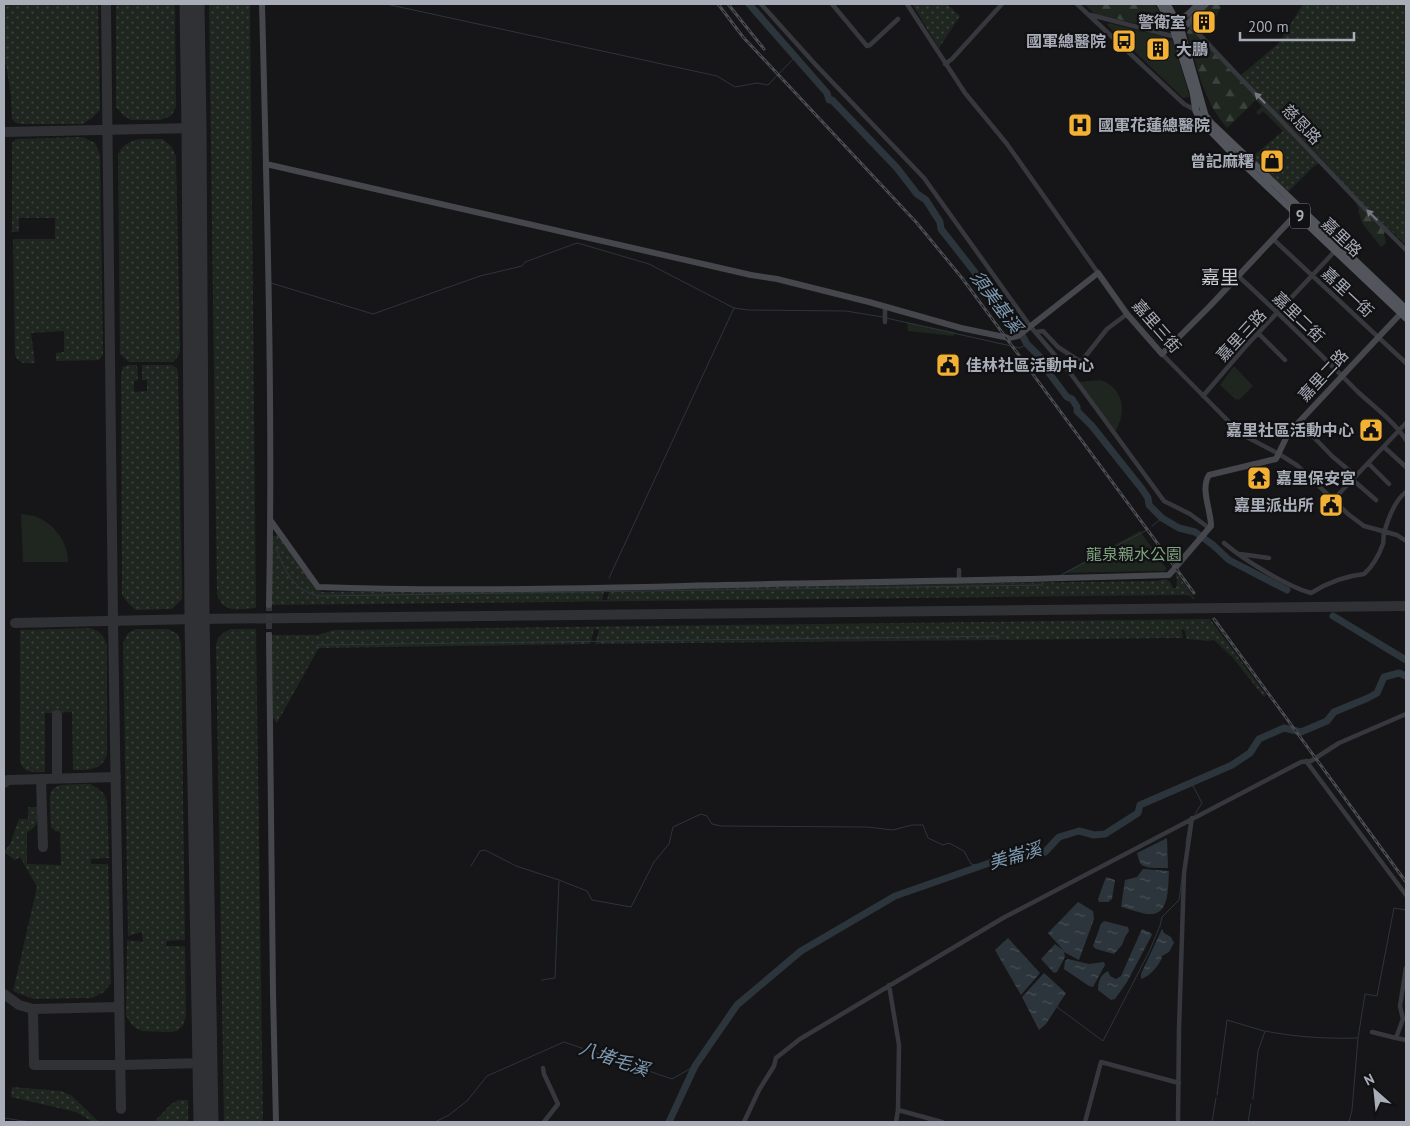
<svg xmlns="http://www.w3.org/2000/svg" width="1410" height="1126" font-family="'PT Sans','Noto Sans TC',sans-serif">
  <defs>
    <pattern id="grass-dots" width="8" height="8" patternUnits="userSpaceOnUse" patternTransform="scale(1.25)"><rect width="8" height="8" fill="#1e261f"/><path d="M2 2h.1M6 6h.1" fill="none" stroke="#3c433d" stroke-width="1.8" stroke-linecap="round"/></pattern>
    <pattern id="forest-firs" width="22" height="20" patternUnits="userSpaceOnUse" patternTransform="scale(1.25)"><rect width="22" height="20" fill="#1e261f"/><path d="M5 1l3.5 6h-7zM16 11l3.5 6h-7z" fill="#3c433d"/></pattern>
    <pattern id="water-ripples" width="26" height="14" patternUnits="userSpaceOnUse" patternTransform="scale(1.25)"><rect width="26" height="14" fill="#2c353c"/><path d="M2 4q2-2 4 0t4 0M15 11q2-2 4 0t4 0" fill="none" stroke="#485056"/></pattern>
  </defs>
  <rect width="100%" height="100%" fill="#161618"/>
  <path fill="url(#grass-dots)" d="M4,4H98L100,110L92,118L82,124H21L16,123L12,119L11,96L7,70L4,59Z
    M116,4H175L176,107L171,116L160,120H131L124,116L116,107Z
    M209,4H250L256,608C239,609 223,614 217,594Z
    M912,4H947L960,16L939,48Z
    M1303,4H1406V245L1360,202L1321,162L1313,167L1286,194L1252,157L1283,131L1288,137L1240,76L1278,44Z
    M83,137L95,143L100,155L103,355L99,360L56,361V353L64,352V331L31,333L35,363H23L17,359L15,355L13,239H55V218H19V232H12V143L16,139Z
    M162,139L171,146L176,156L180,351L177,358L173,362H129L120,354L118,154C129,135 144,140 162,139Z
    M128,365H137L138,380L134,381V392L147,391V380H142V365H171L177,368L178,374L182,599L172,609L136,610L129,604L122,595L121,374L123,367Z
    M277,535L317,589L322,592L605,588L602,600H607L610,588L1157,581L1166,579L1170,582L1173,588H1176L1177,580L1175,571L1195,599H1192L1191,596L1184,595L272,605L271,537Z
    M1210,619L1266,695L1264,697L1233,658L1214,640L1207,641L1187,639L1184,629L1181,630L1183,638L595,644L599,630L594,629L590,644L320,648L318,649L277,723L273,718L272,635H318L334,630Z
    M90,628C100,631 104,635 107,645V754C103,771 87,770 73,770L72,712L45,713V772C33,772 25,774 20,762V630Z
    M136,629H168L178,634L181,643L185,940L167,941L166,946H185L186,1016L183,1025L177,1031L169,1032L142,1031L136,1028L131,1024L126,1015L127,940L143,942L142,932L128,936L123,643L128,633Z
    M231,629H256L263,1122H224L216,644C219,635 223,632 231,629Z
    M90,784C99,789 104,791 107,801L109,858L91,859V864H108L111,983L104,992L92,998L33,999L13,991L37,887L20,857L15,860L4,852L10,844L19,819H28V807H37C38,819 39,827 27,832V864L61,865L60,832L55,831L51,827C49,782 45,785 90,784Z
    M12,1087L61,1091L72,1096L99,1122H93L76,1112L11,1097Z
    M179,1100H188V1122H154L171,1104Z"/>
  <path fill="url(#forest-firs)" d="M1084,4H1154L1167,22V30H1164L1100,15L1094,13Z
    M1209,4H1218L1221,7L1209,29L1206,31L1204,28L1208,23L1204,18L1199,23L1195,19Z
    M1193,23L1294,134L1289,137L1263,111L1259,115L1256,112L1262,107L1256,100L1227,128C1203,101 1197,66 1187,32Z
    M1355,201L1360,202L1392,232L1387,230L1384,233L1386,243L1381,247L1362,223L1360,215L1358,212L1359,209Z"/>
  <path fill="#1e261f" d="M1108,23L1162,36L1173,41L1189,94V97L1183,98L1107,25Z
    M907,322L954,332V336L908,331Z
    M1234,366L1253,386L1239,400L1237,399L1236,400L1220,385Z
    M1101,380C1124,388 1127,413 1115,432L1079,382Z
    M21,514C26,515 33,515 37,517C54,524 69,543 68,562H23Z
    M1140,531L1167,569L1164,571L1063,573Z"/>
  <path fill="url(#water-ripples)" d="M1167,838L1168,868C1161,868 1148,869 1142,865C1139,863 1138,856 1137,853Z
    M1143,869L1169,871C1168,884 1170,912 1153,914C1143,915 1130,909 1121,907L1125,880L1137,877Z
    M1106,877L1115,880L1112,899L1108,902H1099L1098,899Z
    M1078,902L1093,911L1094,919L1079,960L1064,952L1065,957L1057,972L1054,973L1041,959L1055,944L1064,951L1048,933Z
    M1104,921L1128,927L1129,931L1125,937L1122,945L1114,954L1096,949L1093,946L1101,924Z
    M1142,929L1151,933L1152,935L1127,982L1115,999L1111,1000L1098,990C1098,982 1100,975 1108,971L1110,976L1116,979L1121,976Z
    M1162,929L1164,933L1171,937L1174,943L1169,952L1162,956C1161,964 1149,977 1141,979V974Z
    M1008,938L1040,973L1021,995L995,950Z
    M1068,959L1089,964L1104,962L1105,965L1093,987L1089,986L1064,969L1065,961Z
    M1044,973L1066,993L1046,1024L1039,1030L1022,997Z"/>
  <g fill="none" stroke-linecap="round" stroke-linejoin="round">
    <path stroke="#2c353c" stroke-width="1" d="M386,4L717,76L735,87L757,83L768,85L795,57
      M271,283L373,314L480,276L522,266L525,262L577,243L581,244L649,264L734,308L748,310L846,311L883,317
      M886,318L1020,348L1027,344
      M1152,526L1162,518
      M276,548C285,571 293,591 320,596L1043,585
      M1061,575L1147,530
      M609,578L734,308
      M317,645L999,636
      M1192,784L1202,803L1195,814
      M1186,843L1189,825
      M471,866L480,851L485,850L516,866L559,880L587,891L592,900L631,907L654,862L669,844L673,827L701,814L707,816L712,824L721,826L867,827L893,830L912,825H923L928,838L943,845L949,843L964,851L971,864L980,866
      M542,980L555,978L559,881
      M1057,1007L1103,1041L1149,952L1160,926L1162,917L1179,900L1182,879
      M1217,1095L1227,1020L1264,1031
      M1253,1099L1258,1051L1265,1031C1295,1037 1327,1039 1357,1038
      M4,1118L30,1122
      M435,1122L449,1115L467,1101L487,1076L564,1042L672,1079L695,1066
      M1212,1122L1216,1098
      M1248,1122L1251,1104
      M1349,1122L1352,1110L1358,1038L1365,994L1377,996L1394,908L1406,910"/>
    <path stroke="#2c353c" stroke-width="7" d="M749,4L827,93L829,100H832L897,168L917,194L926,200L940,222L941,229L1017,326L1027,344L1042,359L1046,369L1067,397L1072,399L1077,407V411L1092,426L1142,489L1148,498L1149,505L1162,518L1179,528L1195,532L1213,545L1229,560L1287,590
      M1333,616L1406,660
      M669,1122L695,1066L737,1005L801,951L895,896L995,861L1045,852L1059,837L1079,831L1094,835L1105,834L1138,813L1140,805L1232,765L1250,753L1259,739L1284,728L1301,732L1327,721L1334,712L1368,698L1377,693L1384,677L1399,673L1406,676"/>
    <path stroke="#303135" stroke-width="10" d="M106,4L113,621L121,1109
      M4,132L194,128
      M15,623L197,619L1406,606
      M57,778V715
      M41,779L43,847
      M4,783L8,780L116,777
      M4,994L19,1005L33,1009L119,1007
      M33,1009L34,1065H120L205,1063"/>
    <path stroke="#303135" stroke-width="25" d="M192,4L194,128L197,619L206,1122"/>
    <path stroke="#333438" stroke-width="6" stroke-dasharray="6 3" stroke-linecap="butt" d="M269,605V635"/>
    <path stroke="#37383d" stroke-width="4.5" d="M761,4L815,64L924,178L1030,326L1071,374L1164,501L1190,514L1209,528
      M832,4L867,46L870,45L898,19
      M907,4L965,93L1007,144L1098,273
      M1077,4L1184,104L1197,111
      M1091,15L1176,37
      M1178,22L1188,23L1369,213L1406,250
      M945,64L952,59L1002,4
      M1273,239L1406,363
      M1237,275C1279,313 1318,352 1357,391C1374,407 1394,421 1406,440
      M885,322V308
      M1036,332L1043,331L1058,347L1087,366
      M1259,334L1285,360
      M1162,354L1241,434L1279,454L1298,466L1348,514L1364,526L1397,535L1406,541
      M1080,363L1107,329L1127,314
      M1203,396L1246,346L1336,250
      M1299,422L1333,457L1356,476
      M1384,447L1406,467
      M1368,463L1389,484
      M1353,480L1376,500
      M1334,499L1406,423
      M1224,543C1244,560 1286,586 1311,593C1327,583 1345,576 1364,574C1372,567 1379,555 1383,544C1384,541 1383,536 1384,533C1388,519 1395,500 1406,492
      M1240,554L1269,558
      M959,580V570
      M1306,761L1406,895
      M1406,968L1400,1006L1403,1019L1396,1038L1406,1040
      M889,985L899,1045L898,1110L896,1122
      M1372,1032L1396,1038
      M543,1068L544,1074L558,1104L544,1122
      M898,1110L942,1122
      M744,1122L759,1090L774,1066L776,1058L800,1039L1003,918L1301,762L1311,761L1339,743L1406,714
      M1085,1122L1101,1062L1179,1083
      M1178,1122L1179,1029L1184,873L1192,818"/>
    <path stroke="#45474d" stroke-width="6" d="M262,4C267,204 273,405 269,605
      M1174,24L1188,14L1198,4
      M1178,34L1206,4
      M266,164L751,275L777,279L869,302L961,328L1009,338L1018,336L1098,273L1127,314L1162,354L1210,306L1300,210
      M271,521L318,587C453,592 589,588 724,585C872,582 1021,580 1169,575L1211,526C1211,510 1200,489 1209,475L1276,459L1287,436L1299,422L1404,310
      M269,635L273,993L276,1122"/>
    <path stroke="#53555c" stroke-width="7" d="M1160,4L1172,25L1193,92L1196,111L1202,122L1232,153L1406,318
      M1167,4L1181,30L1205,115L1211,123L1406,309"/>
    <g stroke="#4a4c52" stroke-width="3">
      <path id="rail" d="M718,4L743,37L916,222L962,278L1194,593
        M728,4L764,49
        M1214,619L1406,882"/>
    </g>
    <use href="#rail" stroke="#111113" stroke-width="1" stroke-dasharray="4" stroke-linecap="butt"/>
  </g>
  <defs><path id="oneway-solid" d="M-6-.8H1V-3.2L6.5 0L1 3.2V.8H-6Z" transform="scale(1.25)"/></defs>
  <g fill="#757881">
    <use href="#oneway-solid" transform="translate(1260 98) rotate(-134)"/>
    <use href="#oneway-solid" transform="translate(1372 215) rotate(-136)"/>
  </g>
  <defs>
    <g id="building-square" transform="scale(1.25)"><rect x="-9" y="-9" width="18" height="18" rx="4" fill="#f2b134" stroke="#111113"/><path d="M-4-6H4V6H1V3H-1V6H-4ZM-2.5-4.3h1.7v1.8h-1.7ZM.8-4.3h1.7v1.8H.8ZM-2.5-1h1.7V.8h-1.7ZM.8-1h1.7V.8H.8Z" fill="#111"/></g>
    <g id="bus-square" transform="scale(1.25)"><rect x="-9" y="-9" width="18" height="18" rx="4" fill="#f2b134" stroke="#111113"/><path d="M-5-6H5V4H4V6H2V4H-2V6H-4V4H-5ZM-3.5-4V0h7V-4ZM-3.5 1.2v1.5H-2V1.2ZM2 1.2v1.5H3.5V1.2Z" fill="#111"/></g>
    <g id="hospital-square" transform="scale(1.25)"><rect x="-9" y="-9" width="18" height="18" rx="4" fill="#f2b134" stroke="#111113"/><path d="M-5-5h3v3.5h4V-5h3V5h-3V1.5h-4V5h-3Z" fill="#111"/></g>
    <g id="shop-square" transform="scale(1.25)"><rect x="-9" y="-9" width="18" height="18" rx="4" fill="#f2b134" stroke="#111113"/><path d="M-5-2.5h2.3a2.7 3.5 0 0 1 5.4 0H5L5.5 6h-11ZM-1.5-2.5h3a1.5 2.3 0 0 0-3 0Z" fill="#111"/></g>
    <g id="civic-square" transform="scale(1.25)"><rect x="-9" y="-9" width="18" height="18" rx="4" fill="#f2b134" stroke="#111113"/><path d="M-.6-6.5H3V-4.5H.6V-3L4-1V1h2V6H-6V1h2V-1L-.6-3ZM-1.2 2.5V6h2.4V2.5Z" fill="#111"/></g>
    <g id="temple-square" transform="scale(1.25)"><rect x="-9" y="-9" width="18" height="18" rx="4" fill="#f2b134" stroke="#111113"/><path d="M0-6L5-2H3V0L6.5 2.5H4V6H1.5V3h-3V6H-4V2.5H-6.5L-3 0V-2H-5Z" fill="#111"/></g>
  </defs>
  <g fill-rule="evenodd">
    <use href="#building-square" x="1204" y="22"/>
    <use href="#bus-square" x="1124" y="41"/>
    <use href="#building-square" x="1158" y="49"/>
    <use href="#hospital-square" x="1080" y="125"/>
    <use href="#shop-square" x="1272" y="161"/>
    <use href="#civic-square" x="948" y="365"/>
    <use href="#civic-square" x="1371" y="430"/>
    <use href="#temple-square" x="1259" y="478"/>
    <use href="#civic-square" x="1331" y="505"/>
  </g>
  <g text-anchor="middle" stroke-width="4.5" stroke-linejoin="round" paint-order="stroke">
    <rect fill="#111113" stroke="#7b7e86" stroke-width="1" x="1290" y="203.5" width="20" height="25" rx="4"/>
    <g font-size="15" font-weight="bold" fill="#a8adb8">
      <text x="1300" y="221">9</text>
    </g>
    <g font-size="16" font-weight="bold" fill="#a8adb8" stroke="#111113" text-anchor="end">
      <text x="1186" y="28">警衛室</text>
      <text x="1106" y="47">國軍總醫院</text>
      <text x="1176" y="55" text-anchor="start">大鵬</text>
      <text x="1098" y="131" text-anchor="start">國軍花蓮總醫院</text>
      <text x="1254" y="167">曾記麻糬</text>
      <text x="966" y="371" text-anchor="start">佳林社區活動中心</text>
      <text x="1354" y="436">嘉里社區活動中心</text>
      <text x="1276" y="484" text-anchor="start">嘉里保安宮</text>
      <text x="1314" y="511">嘉里派出所</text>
    </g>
    <g font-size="16" fill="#a8adb8" stroke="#111113">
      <text transform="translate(1302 124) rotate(46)" y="6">慈恩路</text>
      <text transform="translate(1342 237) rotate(44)" y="6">嘉里路</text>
      <text transform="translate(1348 292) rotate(43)" y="6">嘉里一街</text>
      <text transform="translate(1299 317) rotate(44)" y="6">嘉里二街</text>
      <text transform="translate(1157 326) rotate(49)" y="6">嘉里三街</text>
      <text transform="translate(1241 335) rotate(-47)" y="6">嘉里三路</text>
      <text transform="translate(1323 375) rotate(-47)" y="6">嘉里二路</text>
    </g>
    <g font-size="16" fill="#7fa381" stroke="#111113">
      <text x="1134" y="560">龍泉親水公園</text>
    </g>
    <g font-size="18" font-style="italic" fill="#7f9bb3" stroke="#111113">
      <text transform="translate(996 302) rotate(53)" y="6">須美基溪</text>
      <text transform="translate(1015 856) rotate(-16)" y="6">美崙溪</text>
      <text transform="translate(614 1059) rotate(19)" y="6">八堵毛溪</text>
    </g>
    <g font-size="19" fill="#c9ccd4" stroke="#111113">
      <text x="1220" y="284">嘉里</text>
    </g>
  </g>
  <rect width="1410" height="1126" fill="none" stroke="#a8adb8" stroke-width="10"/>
  <g transform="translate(1375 1091) rotate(333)" stroke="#111113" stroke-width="4" paint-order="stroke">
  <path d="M0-4L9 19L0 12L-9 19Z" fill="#a8adb8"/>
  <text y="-8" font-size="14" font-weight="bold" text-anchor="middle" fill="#a8adb8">N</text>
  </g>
  <path d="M1240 32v8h114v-8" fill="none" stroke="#a8adb8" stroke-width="2.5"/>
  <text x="1248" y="32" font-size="15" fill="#a8adb8" stroke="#111113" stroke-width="4" paint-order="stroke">200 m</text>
</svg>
